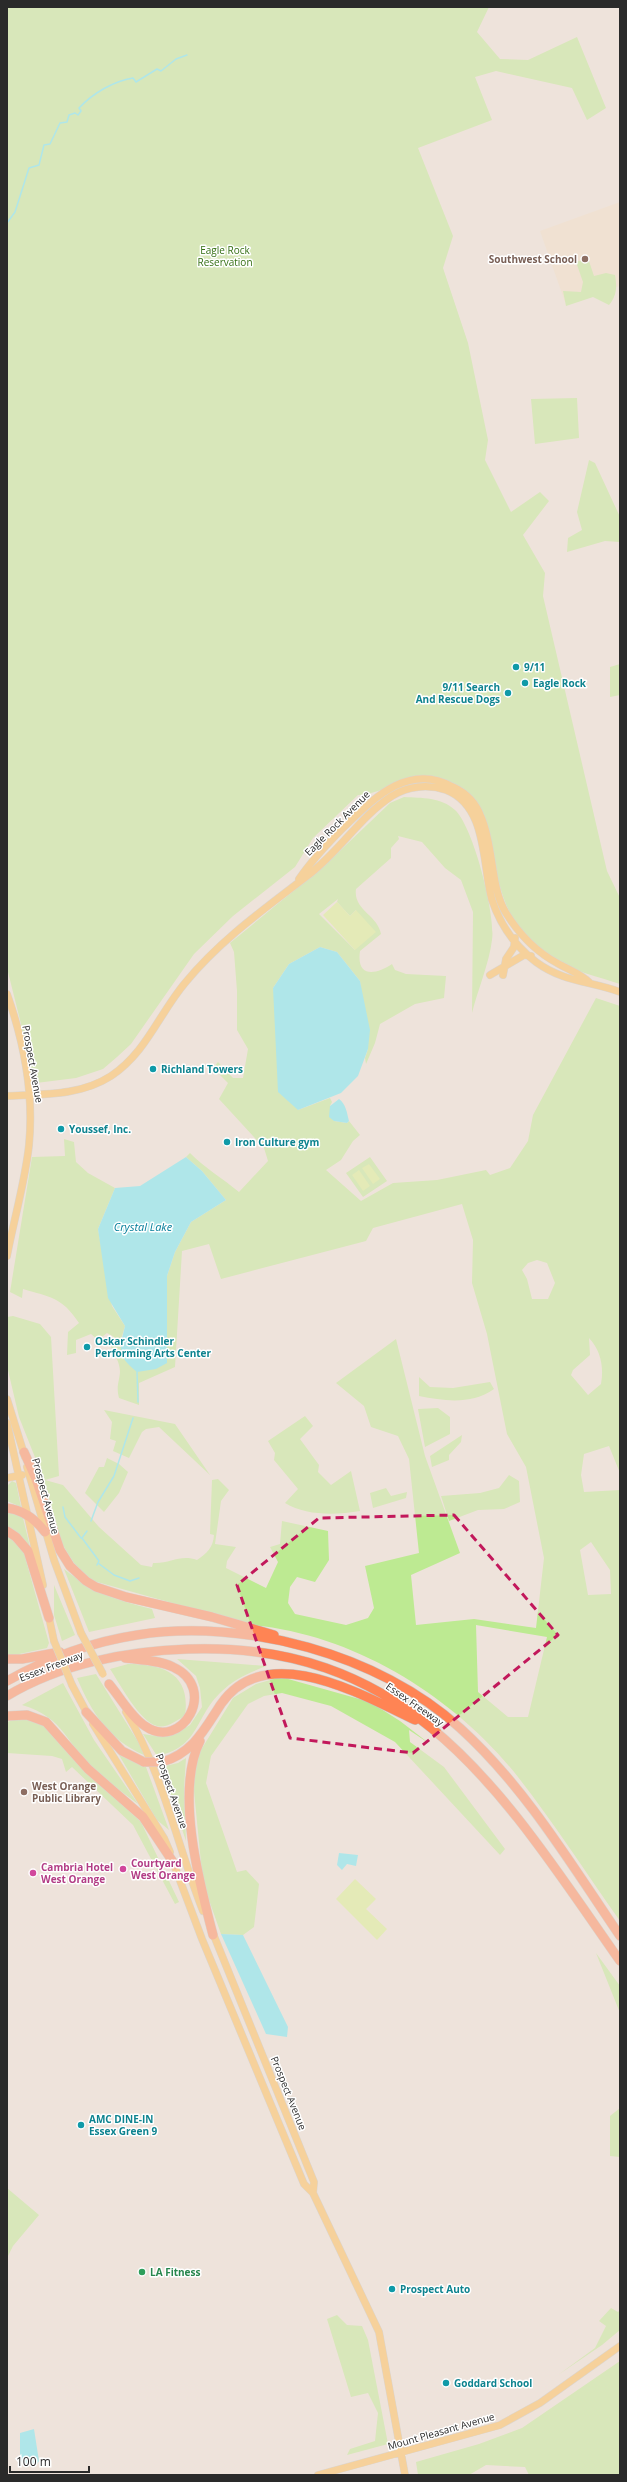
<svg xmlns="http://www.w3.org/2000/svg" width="627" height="2482" font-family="'Open Sans',sans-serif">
  <rect width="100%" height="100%" fill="#eee3db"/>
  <path fill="#f1dec8" d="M620,202V286L565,302L540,231Z"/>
  <path fill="#bdea92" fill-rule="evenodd" d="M7,7H489L477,32L500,59L528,60L577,37L606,108L587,120L572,88L496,71L475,77L492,120L418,148L453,236L443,268L468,343L488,440L485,460L511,512L540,492L549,501L523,535L545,573L543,596L607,871L620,898V984C599,977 573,971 554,960C543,954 531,941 523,932C486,892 502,822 458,786C453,781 439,780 432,779C409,775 382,794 358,795L313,838L295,867L233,916L194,954L131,1044L117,1057L103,1069L76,1078L28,1084L21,1024L7,968Z
    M588,258L594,276L606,273L615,275C617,287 617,295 609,305L593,297L566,306L563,291L581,292L583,282L576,262Z
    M577,398L579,438L535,444L531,399Z
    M589,460L595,463L620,517V542L605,541L567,552L568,538L582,530L577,512Z
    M620,664V695L610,697V667Z
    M404,797C422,798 441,797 455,810C473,826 496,915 492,940C489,964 478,989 472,1013L473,912L461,880L445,868L422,842L398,836L399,839L391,848V858L356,889C353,910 378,915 381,934L360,951C356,978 376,975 392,964L395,970L406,974L446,976L444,998L415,1004L380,1024L375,1043L366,1064L365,1058L368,1049L360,981L337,952L320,947L289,964L273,988L298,1110L330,1098L332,1102L330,1106L334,1121L347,1123L349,1121L360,1135L353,1141L341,1160L326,1170L361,1201L393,1183L437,1180L486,1170L490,1175L510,1168L528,1141L533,1115L596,998L620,1006V1473L609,1446L584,1454L581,1475L584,1492L620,1490V1921C586,1873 554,1823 518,1777C455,1697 354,1634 251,1625L90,1580L74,1563L62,1544L44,1480L19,1417L7,1366V1317L13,1316L40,1324L51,1337L59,1476L45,1480L63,1485L99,1527L141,1565L152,1567L153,1563C170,1564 180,1554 197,1560C207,1553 213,1548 214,1535L210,1534L212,1480L218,1479L229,1490L221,1501L215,1544L236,1547L227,1561L226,1568L266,1588L278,1562L270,1547L280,1544L282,1521L328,1531L329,1560L315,1582L297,1577L290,1587L288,1603L295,1614L346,1625L368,1618L374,1608L365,1566L419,1553L409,1459L398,1436L371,1427L364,1406L336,1383L396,1339L425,1456L460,1553L411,1575L416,1625L474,1619L536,1628L544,1558L526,1467L507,1434L487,1334L472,1283L473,1240L462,1204L373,1228L366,1241L221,1279L209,1244L182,1251L175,1367L139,1383V1405L119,1398C116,1386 119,1383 120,1372C120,1363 115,1355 111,1347L114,1337L107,1333L98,1340L91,1334L76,1340V1353L67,1355L68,1332L79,1323C62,1297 50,1297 23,1289L22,1298L10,1292L32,1157L65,1156L64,1139L74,1142L76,1162L88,1173L115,1188L98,1229L112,1306L125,1326L119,1346L167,1363V1276L175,1252L191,1222L226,1200L202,1171L186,1157L190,1153C205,1168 222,1178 239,1192L268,1161L264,1148L219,1099L228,1083L213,1068L218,1062L233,1078H243L248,1049L237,1030V991L234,952L230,943L325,865L390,803ZM338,899L337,902L350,916L356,910L355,950L319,914ZM537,1260L547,1263L555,1283L548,1299H532L527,1279L522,1270L528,1263ZM589,1338C601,1351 604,1367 601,1384L588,1395L571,1375L573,1370L590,1355ZM591,1542L610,1570L611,1594L588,1595L580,1550ZM476,1625L547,1637L528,1717H508L478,1692Z
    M370,1157L387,1181L363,1197L346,1173Z
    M419,1377L430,1387L453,1388L490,1382L494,1389C471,1405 445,1401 419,1396Z
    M438,1408L450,1417V1434L425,1447L418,1409Z
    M104,1410L175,1424L210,1475L159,1427L146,1429L142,1432L129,1458L113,1451L116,1441L110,1439L112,1422Z
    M305,1416L313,1426L300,1439L319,1465L318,1472L331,1485L351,1471L360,1511C336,1515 306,1516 285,1503L298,1489L274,1460L275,1453L268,1441Z
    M462,1435L461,1442L449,1455V1460L432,1467L430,1456Z
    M107,1458L119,1464L128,1472L119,1493L104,1512L85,1493L99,1467H104Z
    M509,1475L519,1481L520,1502L504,1509L478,1510L449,1521L441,1496L480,1493L499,1488Z
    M12,1481L16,1483L21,1507L7,1501V1486Z
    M386,1488L391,1496L407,1492L406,1498L373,1508L370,1493Z
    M7,1512L21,1516L23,1518L31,1551L7,1528Z
    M7,1534L22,1546L49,1643L47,1648L10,1656L7,1655Z
    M64,1569C96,1594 113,1599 152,1609L155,1618L89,1632Z
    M54,1585L75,1635L62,1641L54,1615Z
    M177,1659L266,1666C249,1673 234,1679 221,1692C194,1718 200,1747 157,1756L143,1734L162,1737L177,1733L190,1725L202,1707L200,1688L196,1676Z
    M128,1664C164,1664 191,1674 185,1716C177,1720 166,1729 157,1726C139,1721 120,1684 110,1669Z
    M96,1674L140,1745L144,1755C108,1739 92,1713 77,1678Z
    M281,1677L370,1702L400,1721L430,1744L409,1730L410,1742L444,1767L505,1849L500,1855L395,1742L331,1706L282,1693L264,1696L248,1704L211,1756L206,1783L237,1872L246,1870L259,1884L254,1927L243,1935L221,1934L203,1883L193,1781L196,1758L233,1698L256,1684Z
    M63,1683L94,1740L138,1804C124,1793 109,1783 96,1772C66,1745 66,1718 22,1705Z
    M23,1717L47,1726L91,1776L141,1822L179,1902L175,1904L133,1825L72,1767L66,1772L62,1759L52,1756L7,1753V1722Z
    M119,1755L146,1767L169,1830L157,1820Z
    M186,1758L184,1788L186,1841L161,1767L178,1763Z
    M596,1953L620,1986V2013Z
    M620,2108V2157L610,2156V2116Z
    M7,2188L39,2215L13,2246L7,2258Z
    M611,2308L618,2312L620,2310V2330L602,2345L558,2375L595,2348L606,2326L599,2321Z
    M337,2315L347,2325L362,2326L368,2340L388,2444L347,2455L350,2449L375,2441L378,2413L368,2393L351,2397L327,2319Z
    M620,2361V2475H529L525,2467L486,2465L469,2475H418L416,2462L479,2444L522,2428Z"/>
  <path fill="#d7f28c" d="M337,902L350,916L356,910L376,932L355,950L323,915Z
    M369,1164L380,1179L373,1184L362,1168Z
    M359,1170L370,1186L363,1191L352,1175Z
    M355,1879L376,1899L366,1909L387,1929L377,1940L336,1899Z"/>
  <path fill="#63e9fa" d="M320,947L337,952L360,981L370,1030L368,1049L358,1076L341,1093L298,1110L278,1092L273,988L289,964Z
    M339,1099C346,1104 347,1113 349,1121L347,1123L334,1121L329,1117L330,1106Z
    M186,1157L202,1171L226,1200L191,1222L175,1252L167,1276V1363L156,1369L137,1372C117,1356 119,1350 125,1326L108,1298L98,1229L115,1188L140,1186Z
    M339,1853L358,1855L356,1866L347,1864L342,1870L337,1865Z
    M221,1934L243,1935L288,2027L287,2037L266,2034Z
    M34,2429L39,2461L35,2467L20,2461V2433Z"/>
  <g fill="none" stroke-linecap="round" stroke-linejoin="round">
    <path stroke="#63e9fa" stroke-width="1.5" d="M7,223L15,212L29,168L39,165L44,145L50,144L60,123L67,122L69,115L75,113L78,115L81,111L79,108C93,93 114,81 133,78L136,82L157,69L161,71L176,59L187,55
      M137,1372L138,1402
      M63,1507L65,1517L81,1538
      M91,1521L98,1502L114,1476L133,1418
      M87,1531L82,1538L99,1561L97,1565
      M98,1563L114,1575L130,1581L139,1578"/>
    <g stroke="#c3c3c3" stroke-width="8">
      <path id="primary" d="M299,879C312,860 328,843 344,827C374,798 409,762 453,787C466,793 476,803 481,817C494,846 490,887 506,913C519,934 535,951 557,963C569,970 580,973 590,983
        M490,975L524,955L531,956
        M503,975L506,959L514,947L515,938
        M7,994C24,1042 34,1094 29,1145C25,1182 14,1219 7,1256
        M7,1096C43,1094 80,1096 111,1076C146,1053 159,1014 185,983C221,939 267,907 311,873C340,850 361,816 392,796C408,786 428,784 446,790C488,806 482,865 492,900C500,924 515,946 536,962C563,982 590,981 620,992
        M7,1399L25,1457
        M7,1423L43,1585
        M27,1467L54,1560L81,1633
        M7,1478L22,1475
        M48,1613L54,1641
        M72,1685L88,1715
        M126,1712C163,1773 177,1845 203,1911
        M93,1724L164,1838L170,1852
        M173,1862L202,1939L304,2184L313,2193L379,2332L405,2475
        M212,1931L314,2182L313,2193
        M318,2475L500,2425L540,2403L620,2346"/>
    </g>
    <g stroke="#c3c3c3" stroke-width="10">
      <path id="motorway" d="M24,1452L36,1479L60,1550L70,1566L86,1581L96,1587L126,1597L212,1617L274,1635
        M7,1508C23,1510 36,1520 45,1532
        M7,1531L16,1537L28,1551L49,1618
        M7,1659H22L60,1652
        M7,1681C48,1658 91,1642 137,1635C244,1618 379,1654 460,1728C525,1787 571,1864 620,1936
        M109,1684C120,1697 131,1717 145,1726C182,1752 219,1688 173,1667C159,1660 141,1660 125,1658
        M7,1696C60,1664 127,1651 188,1649C415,1641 505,1797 620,1961
        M86,1712L122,1751L144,1762
        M7,1716L27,1715L46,1722L88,1769L143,1817L175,1865
        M200,1741C175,1791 199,1882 213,1935
        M162,1762C193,1753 204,1730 221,1704C266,1639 362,1695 415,1720"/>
    </g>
    <use href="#primary" stroke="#feba4f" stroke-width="7"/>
    <use href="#motorway" stroke="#ff8454" stroke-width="9"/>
    <g stroke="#c3c3c3" stroke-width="8" stroke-linecap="butt">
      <path id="primary-bridge" d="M81,1633L103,1674
        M54,1641L72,1685"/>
    </g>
    <g stroke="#c3c3c3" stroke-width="10" stroke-linecap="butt">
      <path id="motorway-bridge" d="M144,1762H162"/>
    </g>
    <use href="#primary-bridge" stroke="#feba4f" stroke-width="7"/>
    <use href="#motorway-bridge" stroke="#ff8454" stroke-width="9"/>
  </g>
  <path d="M0 0H627V2482H0ZM454,1515L558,1635L413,1753L290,1738L237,1585L319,1518Z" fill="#eee3db" fill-opacity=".55" fill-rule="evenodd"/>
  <path fill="none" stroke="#c2185b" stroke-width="3" stroke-dasharray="8 5" stroke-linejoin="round" d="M454,1515L558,1635L413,1753L290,1738L237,1585L319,1518Z"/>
  <g fill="#8d6e63" stroke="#fff" stroke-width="1.5">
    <circle cx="585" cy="259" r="4"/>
    <circle cx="24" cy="1792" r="4"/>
  </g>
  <g fill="#0f9aa8" stroke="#fff" stroke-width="1.5">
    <circle cx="516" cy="667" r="4"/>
    <circle cx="525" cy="683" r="4"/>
    <circle cx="508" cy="693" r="4"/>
    <circle cx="153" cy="1069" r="4"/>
    <circle cx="61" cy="1129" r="4"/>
    <circle cx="227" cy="1142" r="4"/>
    <circle cx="87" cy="1347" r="4"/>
    <circle cx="81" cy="2125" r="4"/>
    <circle cx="392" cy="2289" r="4"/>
    <circle cx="446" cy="2383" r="4"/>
  </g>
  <g fill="#d1479c" stroke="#fff" stroke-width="1.5">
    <circle cx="123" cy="1869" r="4"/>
    <circle cx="33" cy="1873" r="4"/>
  </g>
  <circle fill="#2e9e5b" stroke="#fff" stroke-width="1.5" cx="142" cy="2272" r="4"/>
  <g text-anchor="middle" stroke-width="3" stroke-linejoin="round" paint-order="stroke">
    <g font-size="10" fill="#346f13" stroke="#fff">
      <text x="225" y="254">Eagle Rock<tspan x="225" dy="12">Reservation</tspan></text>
    </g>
    <g font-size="10" font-weight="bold" fill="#785e54" stroke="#fff" text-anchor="end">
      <text x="577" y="263">Southwest School</text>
      <text x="32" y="1790" text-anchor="start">West Orange<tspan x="32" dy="12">Public Library</tspan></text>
    </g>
    <g font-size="10" font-weight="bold" fill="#0d838f" stroke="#fff" text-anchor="start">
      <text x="524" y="671">9/11</text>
      <text x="533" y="687">Eagle Rock</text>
      <text x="500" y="691" text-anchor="end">9/11 Search<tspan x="500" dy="12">And Rescue Dogs</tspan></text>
      <text x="161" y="1073">Richland Towers</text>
      <text x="69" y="1133">Youssef, Inc.</text>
      <text x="235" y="1146">Iron Culture gym</text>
      <text x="95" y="1345">Oskar Schindler<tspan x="95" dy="12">Performing Arts Center</tspan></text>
      <text x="89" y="2123">AMC DINE-IN<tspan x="89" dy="12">Essex Green 9</tspan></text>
      <text x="400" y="2293">Prospect Auto</text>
      <text x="454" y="2387">Goddard School</text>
    </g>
    <g font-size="10" fill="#2a2a2a" stroke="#fff">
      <text transform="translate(337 823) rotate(-45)" y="4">Eagle Rock Avenue</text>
      <text transform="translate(33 1064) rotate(80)" y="4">Prospect Avenue</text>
      <text transform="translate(46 1496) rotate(75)" y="4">Prospect Avenue</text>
      <text transform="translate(51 1666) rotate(-21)" y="4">Essex Freeway</text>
      <text transform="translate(415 1704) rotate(35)" y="4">Essex Freeway</text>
      <text transform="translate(172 1791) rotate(71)" y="4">Prospect Avenue</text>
      <text transform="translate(289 2093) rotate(68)" y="4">Prospect Avenue</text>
      <text transform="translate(441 2431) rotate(-16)" y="4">Mount Pleasant Avenue</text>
    </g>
    <g font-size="10" font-weight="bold" fill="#b23c85" stroke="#fff" text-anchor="start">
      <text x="131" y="1867">Courtyard<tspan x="131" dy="12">West Orange</tspan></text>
      <text x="41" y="1871">Cambria Hotel<tspan x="41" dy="12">West Orange</tspan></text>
    </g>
    <g font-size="10" font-weight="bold" fill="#27864d" stroke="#fff" text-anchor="start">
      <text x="150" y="2276">LA Fitness</text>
    </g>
    <g font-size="11" font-style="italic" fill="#027c99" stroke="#fff">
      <text x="143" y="1231">Crystal Lake</text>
    </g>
  </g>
  <rect width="627" height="2482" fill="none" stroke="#2a2a2a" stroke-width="16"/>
  <path d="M10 2466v6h79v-6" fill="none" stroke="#2a2a2a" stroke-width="2"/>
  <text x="16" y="2466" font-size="12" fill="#2a2a2a" stroke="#ffffff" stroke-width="3" paint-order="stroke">100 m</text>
</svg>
